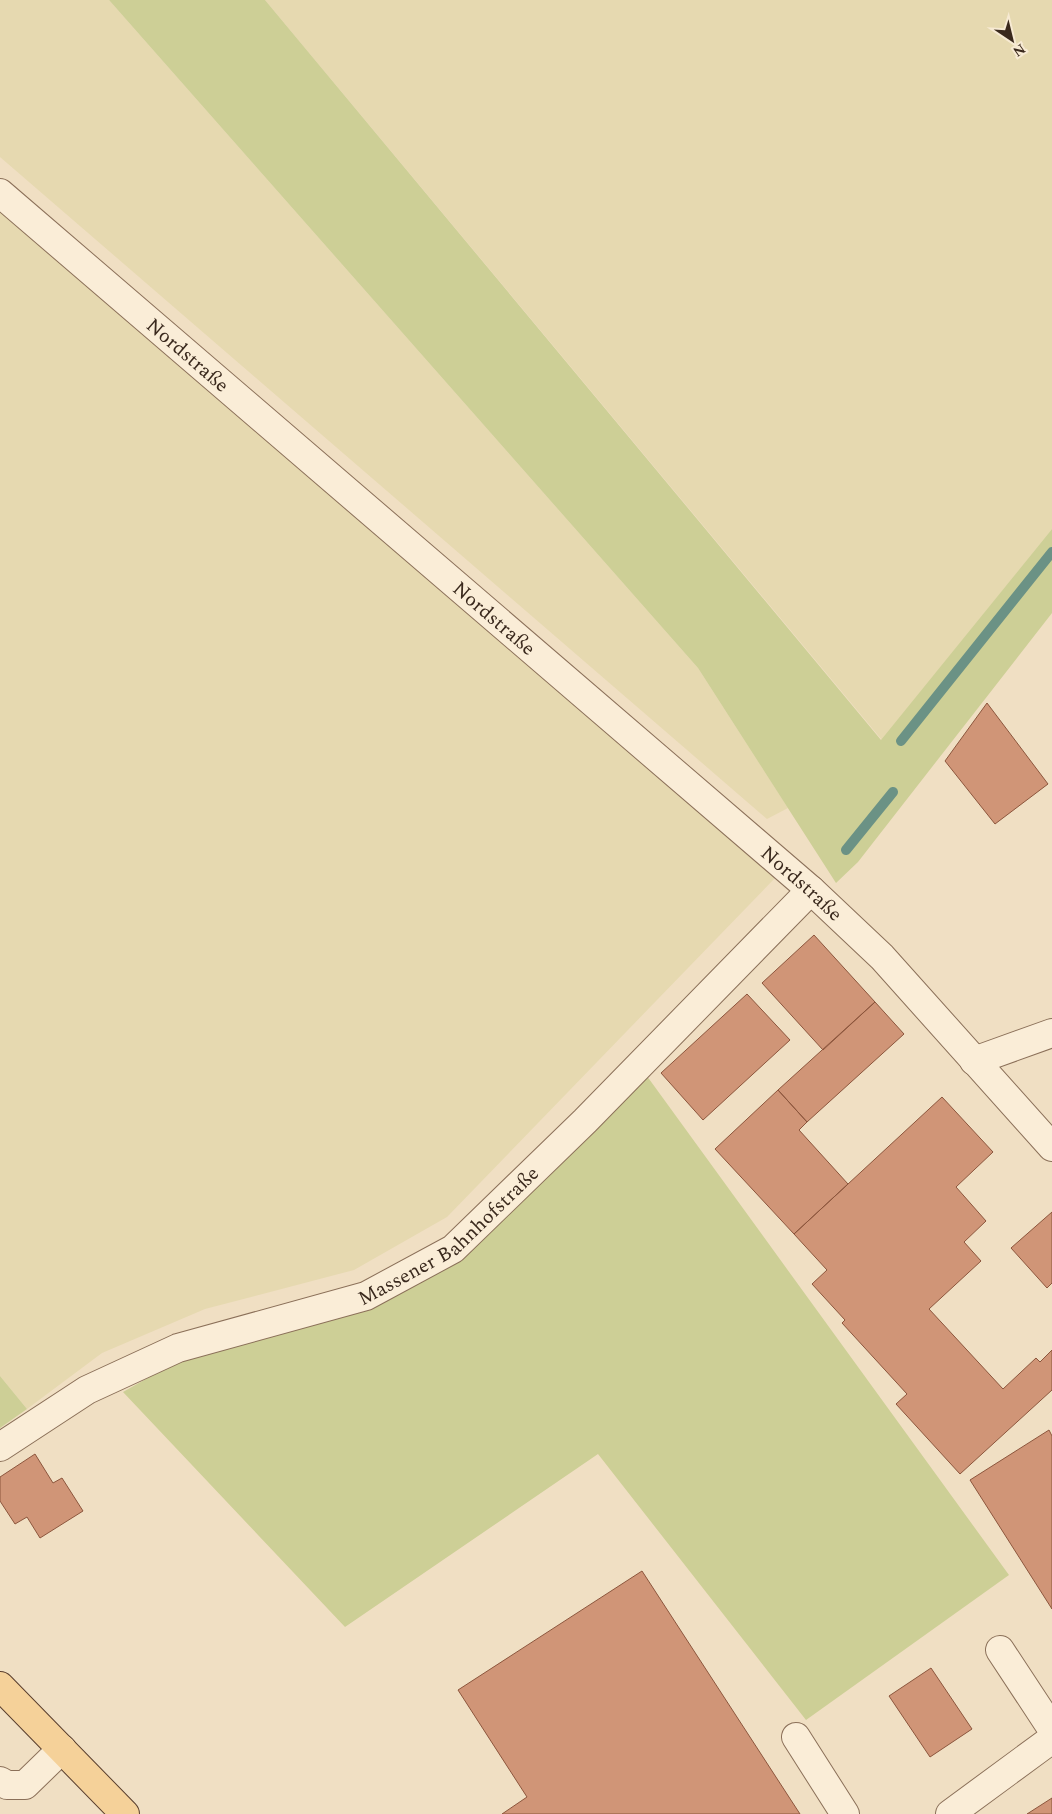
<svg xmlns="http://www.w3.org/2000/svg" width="1052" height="1814" font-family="Spectral,serif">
  <rect width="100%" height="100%" fill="#f0dfc3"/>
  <path fill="#e6d9b0" d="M0,0H109L698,668L788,808L767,819L0,157Z
    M265,0H1052V529L882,740Z
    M0,209L776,877L447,1217L354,1270L205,1309L102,1353L27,1409L0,1376Z"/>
  <path fill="#cdcf96" d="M109,0H265L881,740L1052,529V613L858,862L836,883L698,668Z
    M644,1072L1009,1575L806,1720L598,1454L345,1627L123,1392L190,1354L371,1308Z
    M0,1376L27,1409L0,1428Z"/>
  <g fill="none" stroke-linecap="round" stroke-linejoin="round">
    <path stroke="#6b9285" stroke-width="10" d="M901,741L1052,552
      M846,850L893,792"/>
  </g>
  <path fill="#d09577" stroke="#8c563d" d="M987,703L1048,784L995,824L945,761Z
    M814,935L875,1002L823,1050L762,983Z
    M747,994L790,1040L703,1120L661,1073Z
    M875,1002L904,1034L807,1122L778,1090Z
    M778,1090L807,1122L799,1130L848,1184L794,1234L715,1149Z
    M942,1097L993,1152L956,1187L986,1221L964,1242L981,1261L929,1309L1003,1389L1036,1358L1040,1362L1052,1350V1390L960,1474L896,1404L907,1394L842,1323L845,1320L812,1284L827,1270L794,1234Z
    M1052,1212V1283L1047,1288L1011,1248Z
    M1049,1430L1052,1436V1609L970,1480Z
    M35,1454L53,1483L62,1478L83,1511L40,1538L27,1517L15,1524L0,1501V1477Z
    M642,1571L800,1814H502L527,1797L458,1690Z
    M931,1668L972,1729L930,1757L889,1696Z
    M1052,1798V1814H1027Z"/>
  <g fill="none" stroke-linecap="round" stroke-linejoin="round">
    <g stroke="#8b7059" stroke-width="30">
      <g id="minor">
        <path id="s1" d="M0,193L811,890L882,957L1052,1147"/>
        <path d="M974,1061L1052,1033"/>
        <path id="s2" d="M0,1447L87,1390L178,1348L366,1296L453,1249L585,1121L811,890"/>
        <path d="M1000,1650L1052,1729"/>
        <path d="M796,1737L845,1814"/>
        <path d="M0,1781L7,1785H25L62,1749"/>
        <path d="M950,1814L1052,1739"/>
      </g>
    </g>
    <g stroke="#593e2d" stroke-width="30">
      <path id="major" d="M0,1686L125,1814"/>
    </g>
    <use href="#minor" stroke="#faedd7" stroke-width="28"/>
    <use href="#major" stroke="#f5d199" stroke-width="28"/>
  </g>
  <g text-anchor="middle" stroke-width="4.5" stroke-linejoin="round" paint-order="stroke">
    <g font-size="20" fill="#3a291d" stroke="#f7ead3">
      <text dy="7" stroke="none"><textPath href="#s1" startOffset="248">Nordstraße</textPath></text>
      <text dy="7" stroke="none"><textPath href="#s1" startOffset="652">Nordstraße</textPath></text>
      <text dy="7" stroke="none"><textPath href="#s1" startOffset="1058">Nordstraße</textPath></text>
      <text dy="7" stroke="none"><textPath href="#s2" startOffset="502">Massener Bahnhofstraße</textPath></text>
    </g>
  </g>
  <g transform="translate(1012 40) rotate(145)" stroke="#f7ead3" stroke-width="4" paint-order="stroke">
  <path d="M0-4L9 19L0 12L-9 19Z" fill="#3a291d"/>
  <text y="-8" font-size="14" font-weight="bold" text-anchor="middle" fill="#3a291d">N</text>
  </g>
</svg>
